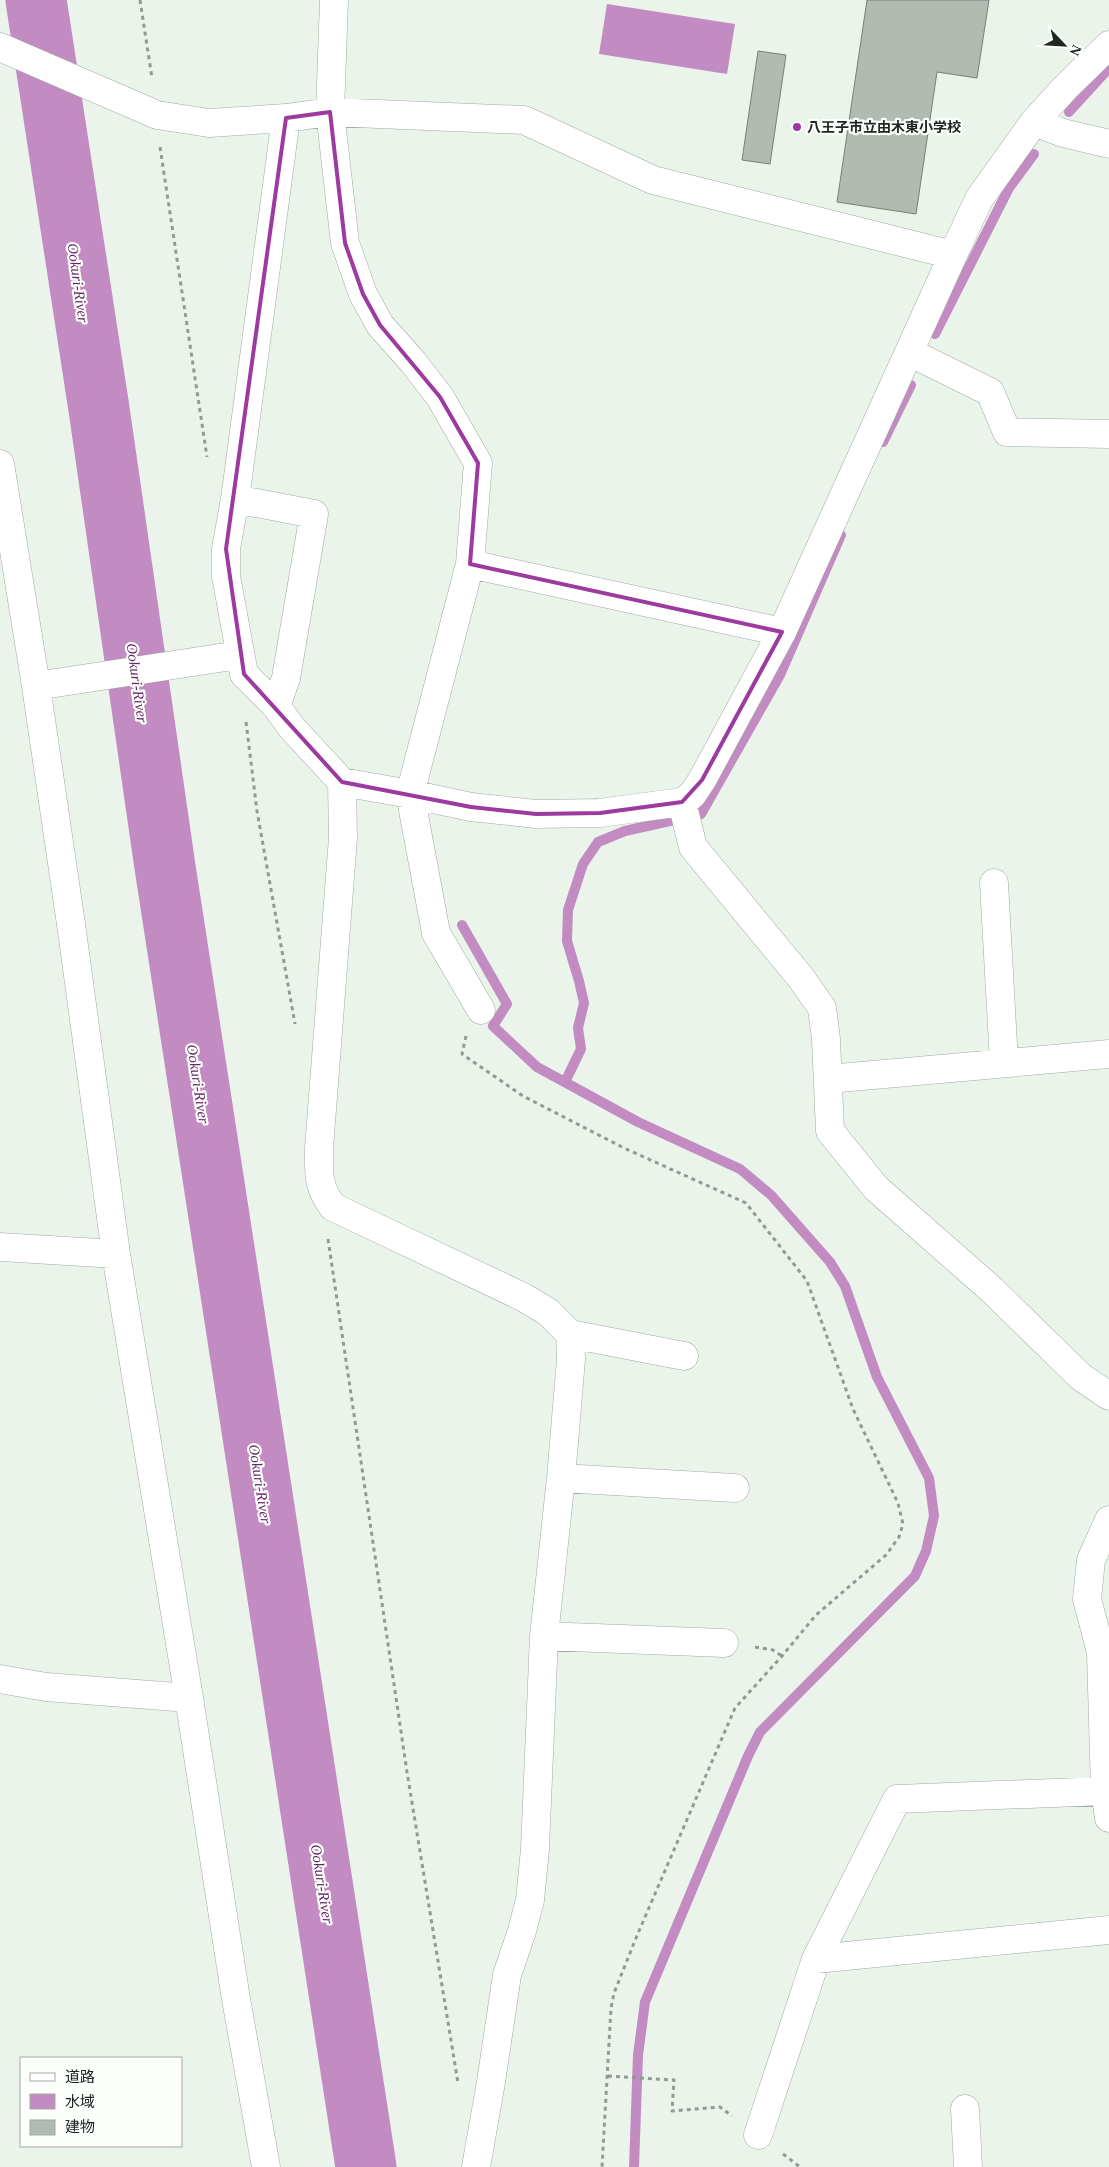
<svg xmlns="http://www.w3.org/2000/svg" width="1109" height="2167" font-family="'Times New Roman','Noto Sans JP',serif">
  <rect width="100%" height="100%" fill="#eaf4eb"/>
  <path fill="#c28cc2" d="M607,4L735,24L727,74L599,54Z"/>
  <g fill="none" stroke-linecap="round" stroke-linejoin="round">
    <path stroke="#c28cc2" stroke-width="10" d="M1069,112L1109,68
      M935,334L1009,188L1034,154
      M883,442L911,385
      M462,925L507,1004L493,1026L537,1067L638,1122L740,1169L771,1195L830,1262L845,1286L877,1377L929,1478L934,1516L926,1551L915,1576L760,1732L748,1756L645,2002L638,2055L634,2167
      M565,1082L581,1049L578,1028L584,1003L579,981L567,941L568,910L583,864L598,842L625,831L701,814L780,675L841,535"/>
    <path stroke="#c28cc2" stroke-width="61" d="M36,0L99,409L165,867L366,2167"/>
  </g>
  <path fill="#b1bbb2" stroke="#778079" d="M867,0H989L977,78L937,72L916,214L837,202Z
    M758,51L786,55L770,164L742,160Z"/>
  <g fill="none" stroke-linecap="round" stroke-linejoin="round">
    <g stroke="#a0aaa2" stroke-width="29">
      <path id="minor" d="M334,0L330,112L345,243L363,294L380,325L413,362L440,397L478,463L470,564L410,794L436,933L481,1010
        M0,47L157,115L209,123L286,118L330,112L524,120L653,180L953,255L979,199L1034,122L1063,133L1109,144
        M286,118L235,499L226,549V576L244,674L276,706L292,728L342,782L410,794L471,807L536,814L600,813L682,802L692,795L702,780L782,632L953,255
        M1034,122L1064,89L1109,45
        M909,352L990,392L1007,432L1109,434
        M0,464L36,686L71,924L116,1254L189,1698L236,1999L266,2167
        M235,499L314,514L286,678L276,706
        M470,564L782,632
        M36,686L239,655
        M342,782L343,838L319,1148C319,1173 317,1186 333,1207L523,1297L548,1312L570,1334L684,1356
        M682,802L693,847L801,978L822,1008L826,1039L830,1131L876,1188L992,1290L1081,1377L1109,1396
        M994,883L1004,1063
        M828,1079L1109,1054
        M0,1247L116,1254
        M561,1478L735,1488
        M1109,1520L1091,1560L1087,1599L1101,1652L1105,1791L1109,1818
        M544,1636L724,1643
        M0,1679L46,1687L189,1698
        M816,1959L1109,1930
        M965,2109L968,2167
        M758,2135L816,1959L897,1799L1105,1791
        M476,2167L491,2082L507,1975L522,1931L530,1900L535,1849L544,1636L561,1478L571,1359L570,1334"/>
    </g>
    <path stroke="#939a94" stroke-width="3" stroke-dasharray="4 4" stroke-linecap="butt" d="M140,0L152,78
      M160,147L207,457
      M246,722L257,811L295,1024
      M466,1036L462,1054L523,1096L624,1148L746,1203L807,1281L853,1409L898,1503L903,1524L899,1537L886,1555L816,1615L782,1656L735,1708L636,1938L614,1993L611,2008L602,2167
      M328,1239L407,1772L458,2083
      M755,1647L773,1650L782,1656
      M608,2076L674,2080L672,2111L720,2107L732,2116
      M783,2154L800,2167"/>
    <use href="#minor" stroke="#fff" stroke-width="28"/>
  </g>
  <path fill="none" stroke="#9d3aa0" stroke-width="4" stroke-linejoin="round" d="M330,112L345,243L363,294L380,325L440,397L478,463L470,564L782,632L702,780L682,802L600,813L536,814L471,807L342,782L244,674L226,549L286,118Z"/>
  <circle fill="#9d3aa0" stroke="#fdfffd" stroke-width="2" cx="797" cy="127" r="5"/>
  <g text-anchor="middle" stroke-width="4.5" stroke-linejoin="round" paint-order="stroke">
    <g font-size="14" font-weight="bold" fill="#222623" stroke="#fdfffd" text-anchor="start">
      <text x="807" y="132">八王子市立由木東小学校</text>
    </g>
    <g font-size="15" font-style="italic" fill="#662768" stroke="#fdfffd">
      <text transform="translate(78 283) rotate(82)" y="5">Ookuri-River</text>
      <text transform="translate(137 683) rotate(82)" y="5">Ookuri-River</text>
      <text transform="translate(198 1084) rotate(81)" y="5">Ookuri-River</text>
      <text transform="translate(260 1484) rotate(81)" y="5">Ookuri-River</text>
      <text transform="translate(322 1884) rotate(81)" y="5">Ookuri-River</text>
    </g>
  </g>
  <rect x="20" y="2057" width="162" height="90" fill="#fdfffd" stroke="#a5a8a6"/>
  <rect x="30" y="2073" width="25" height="8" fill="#ffffff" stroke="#a5a8a6"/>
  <text x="65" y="2082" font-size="15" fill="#222623">道路</text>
  <rect x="30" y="2094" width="25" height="15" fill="#c28cc2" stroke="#a5a8a6"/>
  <text x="65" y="2107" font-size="15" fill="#222623">水域</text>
  <rect x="30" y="2120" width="25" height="15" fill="#b1bbb2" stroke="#a5a8a6"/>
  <text x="65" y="2132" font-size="15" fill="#222623">建物</text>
  <g transform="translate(1064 45) rotate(115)" stroke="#fdfffd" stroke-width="4" paint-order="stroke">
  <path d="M0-4L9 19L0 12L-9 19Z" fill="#222623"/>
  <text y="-8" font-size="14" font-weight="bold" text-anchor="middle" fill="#222623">N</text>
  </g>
</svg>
